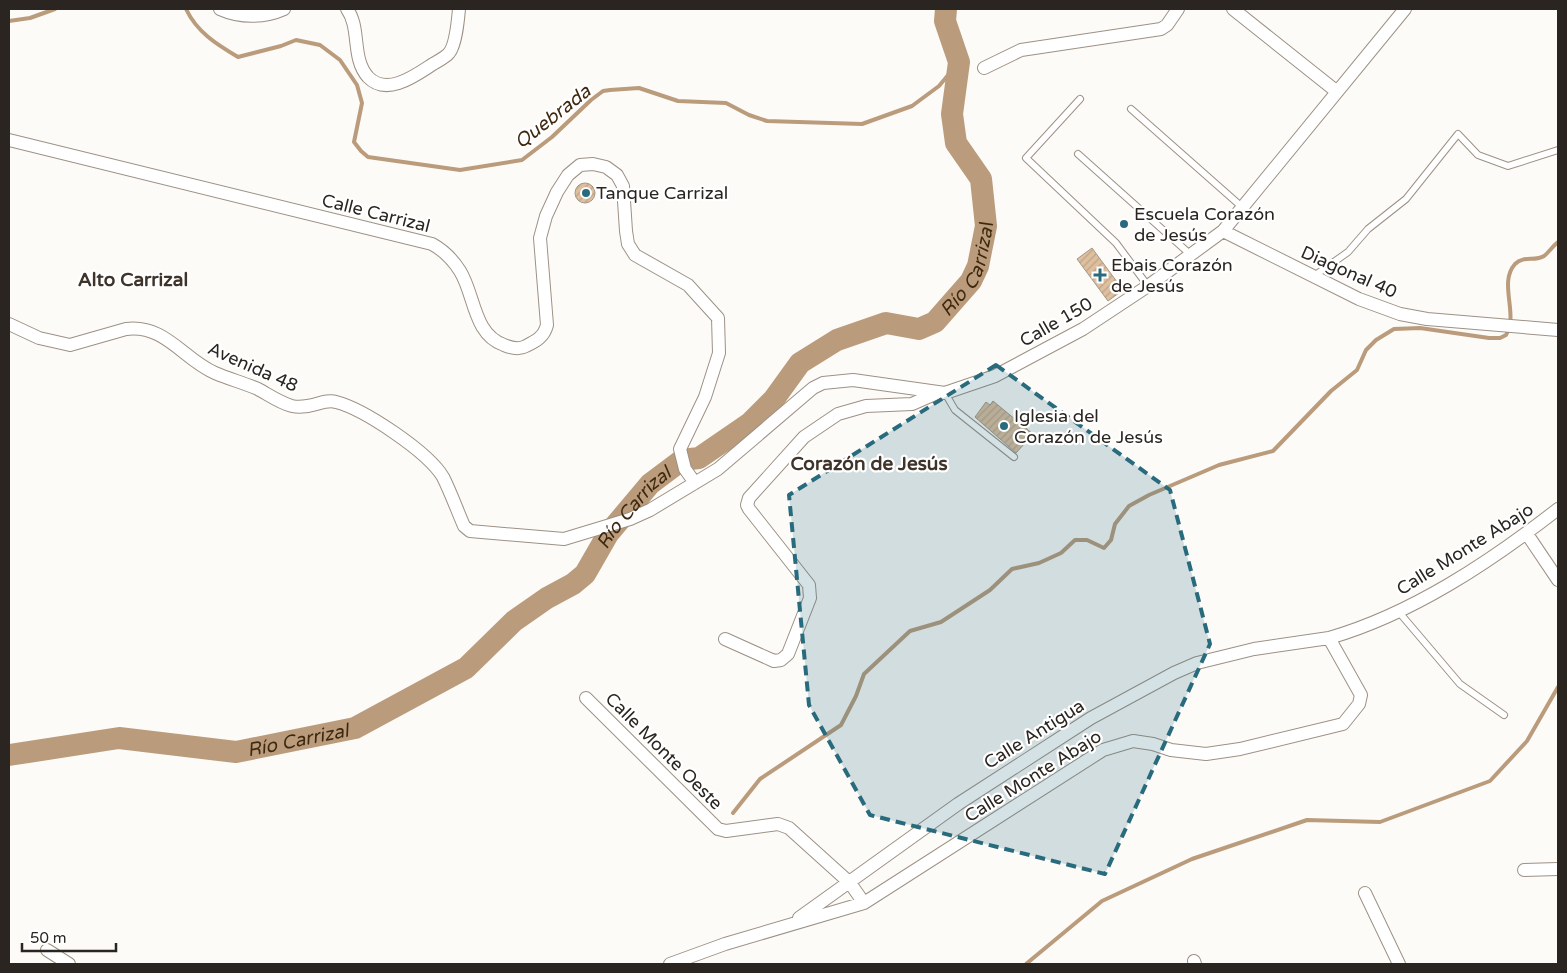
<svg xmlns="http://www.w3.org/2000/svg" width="1567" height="973" font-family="'Varela Round',sans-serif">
  <defs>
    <pattern id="building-hatch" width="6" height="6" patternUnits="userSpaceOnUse" patternTransform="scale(1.25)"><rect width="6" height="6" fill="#debf9e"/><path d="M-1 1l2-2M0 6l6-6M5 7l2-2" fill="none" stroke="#bfa488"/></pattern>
  </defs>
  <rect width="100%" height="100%" fill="#fdfbf8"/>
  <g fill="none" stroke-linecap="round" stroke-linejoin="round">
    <path stroke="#ba9c7c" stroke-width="4" d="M186,9C197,32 216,44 238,57L281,46L296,40L320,45L340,60L357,85L362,103L354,142L361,151L368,157L460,170L522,160L552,137L591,100L603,91L610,90L639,88L678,101L726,103L749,115L767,121L862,124L912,106L939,86L959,62
      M9,21L30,18L55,9
      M733,813L760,779L841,725L856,696L864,674L910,631L941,622L990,590L1012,569L1039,563L1061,553L1075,540H1087L1104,548L1111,540L1115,524L1129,506L1149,495L1219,465L1273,451L1331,391L1357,370L1366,350L1376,340L1394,329L1420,328L1489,338H1500L1506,335C1519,314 1498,283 1515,264C1524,255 1535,262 1544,256C1549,252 1553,246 1558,242
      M1026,964L1102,901L1192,859L1307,820L1380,822L1490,781L1527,741L1558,687"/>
    <path stroke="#ba9c7c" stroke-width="22" id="s1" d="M9,755L119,738L236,752L355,728L466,668L514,621L547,598L573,584L585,574L608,534L650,484L682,460L699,458L750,423L774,399L800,363L837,340L886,323L919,329L935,322L971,281L978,266L986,226L981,179L956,143L952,114L959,62L945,21L946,9"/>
  </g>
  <path fill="url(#building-hatch)" stroke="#a3978a" d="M575 193a10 10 0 1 1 20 0a10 10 0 1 1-20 0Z
    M1092,248L1123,290L1108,301L1077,259Z
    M993,401L1033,434L1016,453L975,417L986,402L990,405Z"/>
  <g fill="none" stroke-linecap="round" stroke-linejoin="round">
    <g stroke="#9d9185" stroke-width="8">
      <path id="lane" d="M1080,99L1026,158L1116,243L1148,286
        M1131,109L1242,207
        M1078,154L1191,255
        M1314,276L1348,252L1368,229L1406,199L1458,134L1478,155L1508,166L1558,150
        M945,393L955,410L1014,457
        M1398,611L1460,684L1504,715"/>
    </g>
    <g stroke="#9d9185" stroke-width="14">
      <path id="street" d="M220,9C240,18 264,18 284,9
        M347,9C361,28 351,58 368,77C387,97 416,75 433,64C438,61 446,57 449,53C456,45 458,20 459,9
        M1233,9L1336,91
        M984,68L1021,50L1161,29L1167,25L1178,9
        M9,140L432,244C443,250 453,260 460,271C475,295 473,334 504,345C511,348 519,350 526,346C536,341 544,337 547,325L540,238L546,216L557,192L568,175L580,165L593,164L606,167L617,175L623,186L626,231L628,244L635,255L688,285L718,318L719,353L705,397L680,449L685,469L695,483
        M1223,231L1359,299L1400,314L1427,319L1558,330
        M9,324L39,338L70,345L126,329C165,324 183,359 215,373C229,379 244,383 258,389C269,395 280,403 292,406C310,410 324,398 336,402C364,409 428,452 443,477C451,493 457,510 464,526L470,531L564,539L630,519L650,510L718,469L813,388L823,383L853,380L945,393L995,376L1083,329L1148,286L1223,231L1405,9
        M1527,534L1558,580
        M725,639L774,661L781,660L788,654L810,598L809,585L749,509L747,505L749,498L804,437L838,414L866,406L912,404L937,393
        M586,698L718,829L726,831L778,824L789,828L850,883L864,903
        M1524,870L1558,869
        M1365,893L1399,964
        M799,918L958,804L1091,718L1174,673L1197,663L1254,649L1329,638
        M47,950L69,964
        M1194,961L1195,964
        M670,964L725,944L864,903L1103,750L1133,741L1153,744L1171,750L1206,754L1240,749L1343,724L1359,704L1361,695L1329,638C1412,614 1490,562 1558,509"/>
    </g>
    <use href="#lane" stroke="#fff" stroke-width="6"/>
    <use href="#street" stroke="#fff" stroke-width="12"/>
  </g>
  <path fill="#286b7d" fill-opacity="0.2" stroke="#286b7d" stroke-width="4" stroke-dasharray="10 6" stroke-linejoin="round" d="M996,365L1170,490L1210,644L1105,874L870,815L809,705L789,495Z"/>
  <g fill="#286b7d" stroke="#fff" stroke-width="2">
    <circle cx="586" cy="193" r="5"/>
    <circle cx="1124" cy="224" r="5"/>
    <path d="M1097.5 267.5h5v5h5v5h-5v5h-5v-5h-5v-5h5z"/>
    <circle cx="1004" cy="426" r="5"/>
  </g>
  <g text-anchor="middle" stroke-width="4.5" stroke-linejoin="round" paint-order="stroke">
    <g font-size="18" fill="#2a2520" stroke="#fff" text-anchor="start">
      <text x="596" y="199">Tanque Carrizal</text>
      <text x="1134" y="220">Escuela Corazón<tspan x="1134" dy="21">de Jesús</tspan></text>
      <text x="1111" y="271">Ebais Corazón<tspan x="1111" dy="21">de Jesús</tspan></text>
      <text x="1014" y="422">Iglesia del<tspan x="1014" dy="21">Corazón de Jesús</tspan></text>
    </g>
    <g font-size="18" fill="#2a2520" stroke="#fff">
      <text transform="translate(376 213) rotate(14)" y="6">Calle Carrizal</text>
      <text transform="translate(1349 272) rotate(24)" y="6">Diagonal 40</text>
      <text transform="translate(1056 322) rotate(-30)" y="6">Calle 150</text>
      <text transform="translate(253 367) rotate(24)" y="6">Avenida 48</text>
      <text transform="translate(1465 549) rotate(-32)" y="6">Calle Monte Abajo</text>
      <text transform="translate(1034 734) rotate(-32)" y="6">Calle Antigua</text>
      <text transform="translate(664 751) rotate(45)" y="6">Calle Monte Oeste</text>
      <text transform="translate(1033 776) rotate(-32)" y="6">Calle Monte Abajo</text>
    </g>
    <g font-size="19" font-style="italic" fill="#3f290e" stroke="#fff">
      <text transform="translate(552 116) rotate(-38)" y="7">Quebrada</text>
      <text dy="7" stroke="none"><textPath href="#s1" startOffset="1148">Río Carrizal</textPath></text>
      <text dy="7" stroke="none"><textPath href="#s1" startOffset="712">Río Carrizal</textPath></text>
      <text dy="7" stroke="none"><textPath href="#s1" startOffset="292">Río Carrizal</textPath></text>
    </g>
    <g font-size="19" font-weight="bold" fill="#3e3429" stroke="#fff">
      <text x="133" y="286">Alto Carrizal</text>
      <text x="869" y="470">Corazón de Jesús</text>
    </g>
  </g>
  <rect width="1567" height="973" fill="none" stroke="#2a2520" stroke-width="20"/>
  <path d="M22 943v8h94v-8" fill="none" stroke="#2a2520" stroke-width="2.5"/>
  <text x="30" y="943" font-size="15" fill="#2a2520" stroke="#ffffff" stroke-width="4" paint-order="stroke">50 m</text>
</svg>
